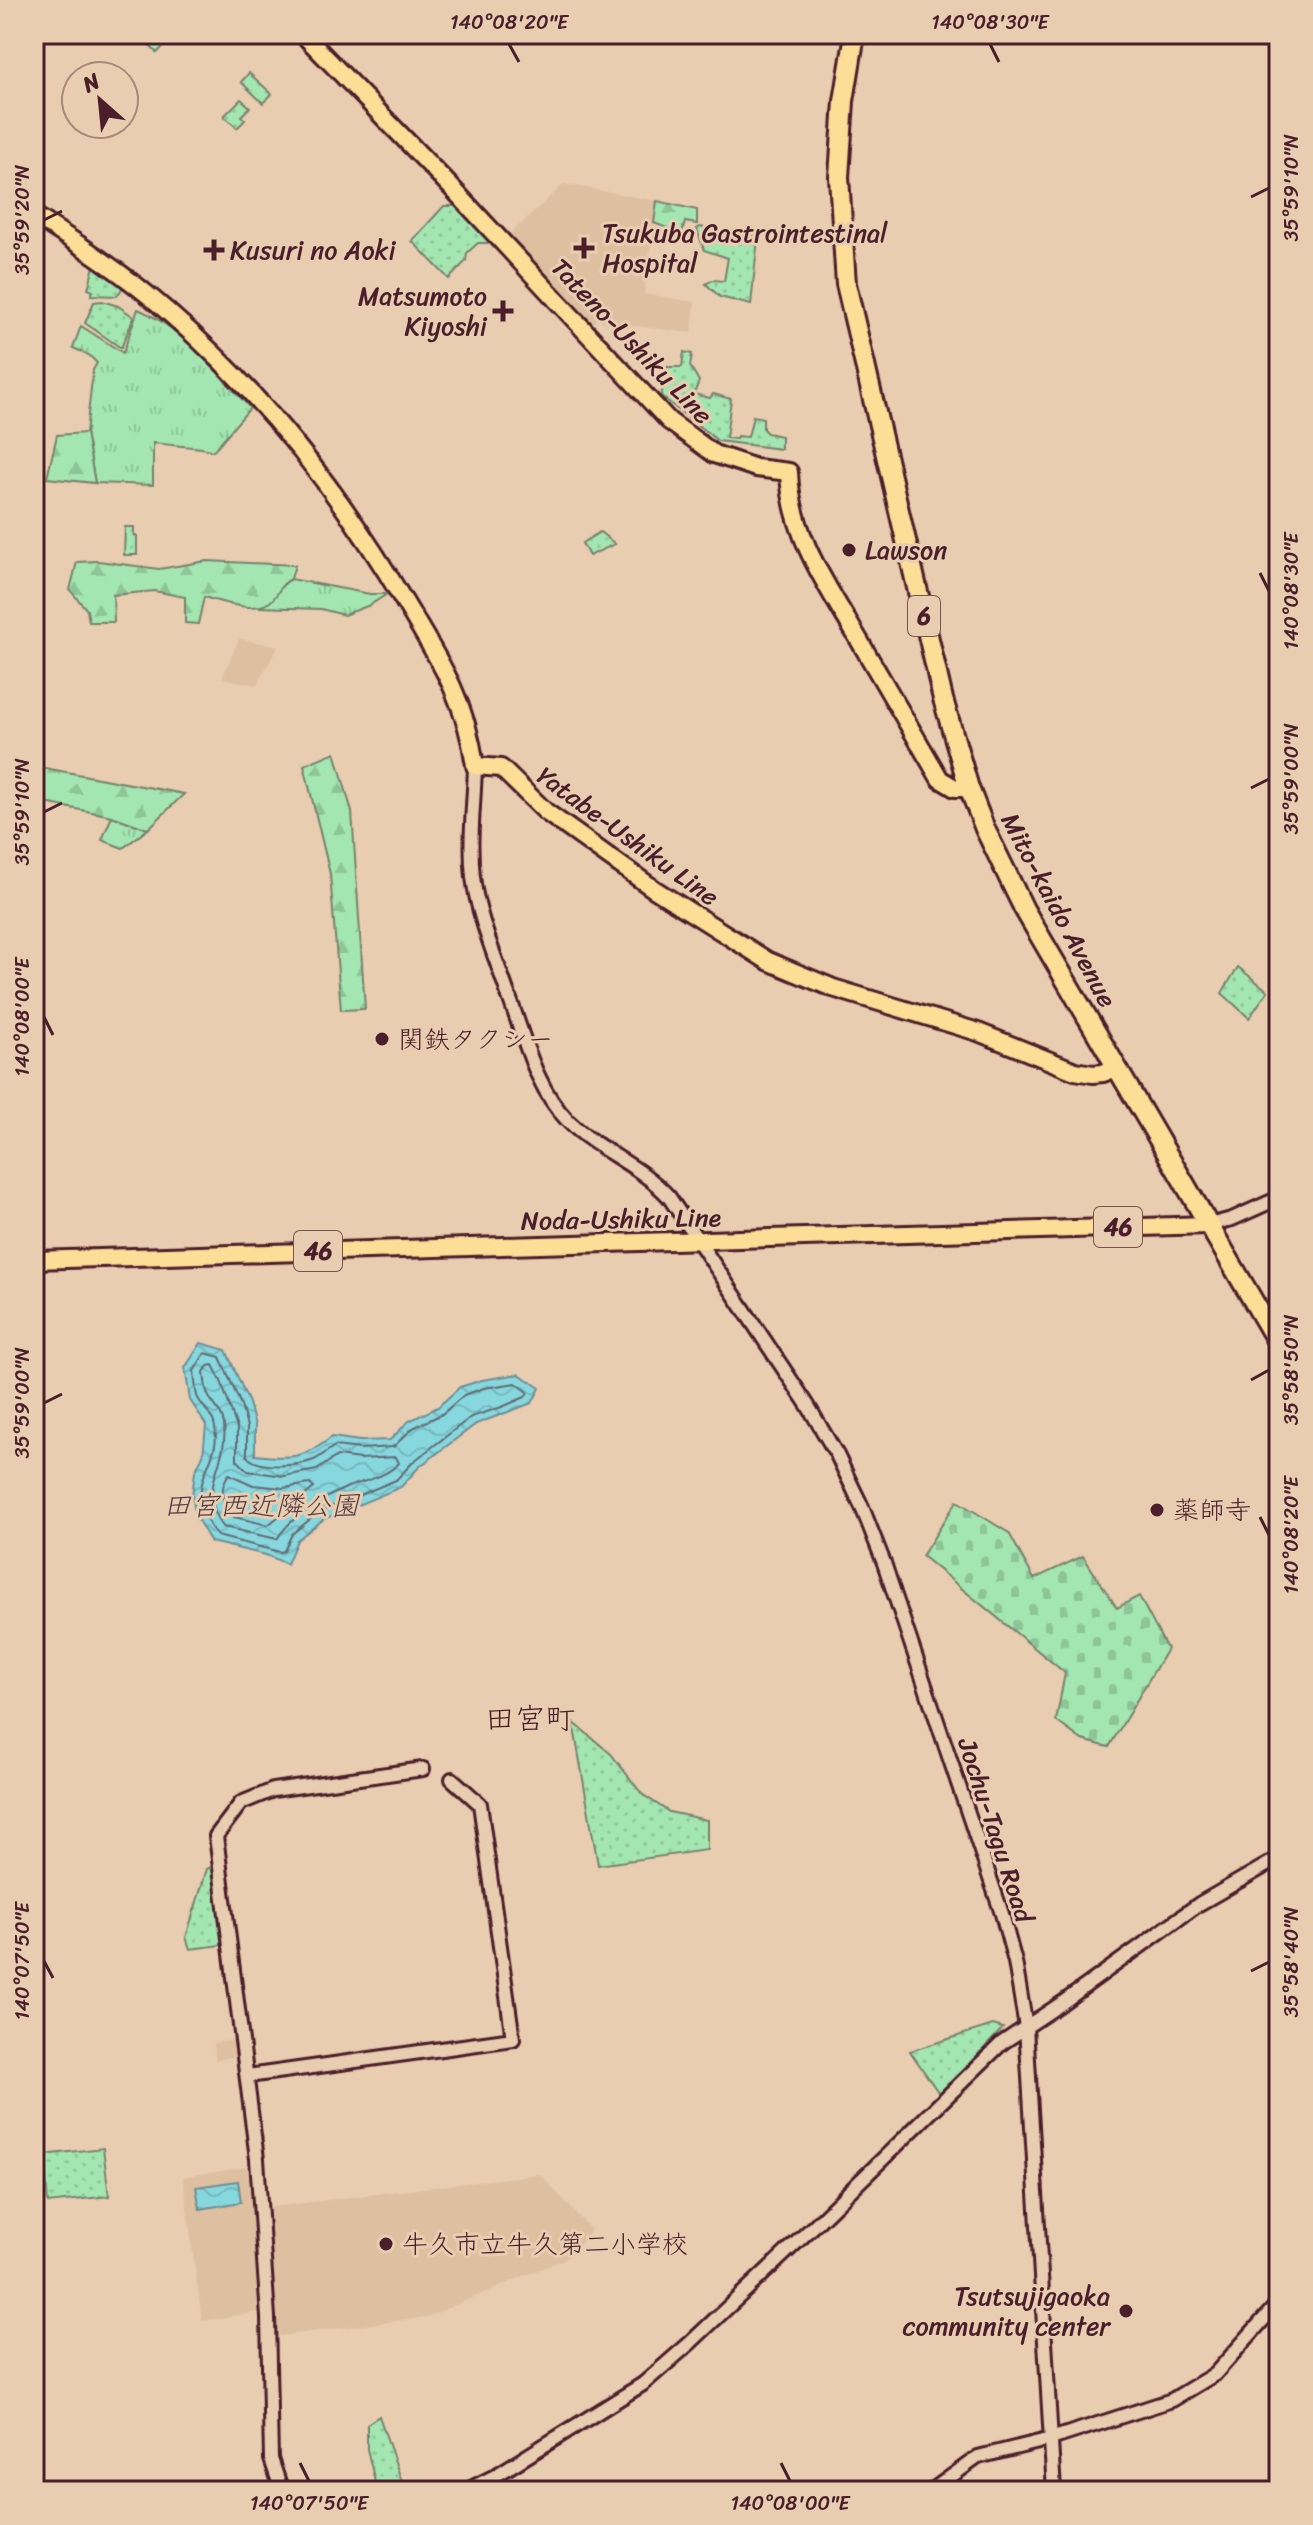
<svg xmlns="http://www.w3.org/2000/svg" width="1313" height="2525" font-family="Sriracha,'Klee One',sans-serif">
  <defs>
    <pattern id="grass-tufts" width="24" height="20" patternUnits="userSpaceOnUse" patternTransform="scale(2)"><rect width="24" height="20" fill="#a3e6b1"/><path d="M3 7l-1-3M5 7V3M7 7l1-3M15 17l-1-3M17 17v-4M19 17l1-3" fill="none" stroke="#8ec598"/></pattern>
    <pattern id="forest-firs" width="22" height="20" patternUnits="userSpaceOnUse" patternTransform="scale(2)"><rect width="22" height="20" fill="#a3e6b1"/><path d="M5 1l3.5 6h-7zM16 11l3.5 6h-7z" fill="#8ec598"/></pattern>
    <pattern id="cemetery-stones" width="16" height="16" patternUnits="userSpaceOnUse" patternTransform="scale(2)"><rect width="16" height="16" fill="#a3e6b1"/><path d="M2 7V4a2 2 0 0 1 4 0v3zM10 15v-3a2 2 0 0 1 4 0v3z" fill="#8ec598"/></pattern>
    <pattern id="park-dots" width="8" height="8" patternUnits="userSpaceOnUse" patternTransform="scale(2)"><rect width="8" height="8" fill="#a3e6b1"/><path d="M2 2h.1M6 6h.1" fill="none" stroke="#8ec598" stroke-width="1.8" stroke-linecap="round"/></pattern>
    <pattern id="water-waves" width="16" height="10" patternUnits="userSpaceOnUse" patternTransform="scale(2)"><rect width="16" height="10" fill="#86d8de"/><path d="M0 5q4-4 8 0t8 0" fill="none" stroke="#75b9bf"/></pattern>
  </defs>
  <rect width="100%" height="100%" fill="#e9cdb0"/>
  <filter id="ink" filterUnits="userSpaceOnUse"><feTurbulence type="fractalNoise" baseFrequency=".0125" numOctaves="2"/><feDisplacementMap in="SourceGraphic" scale="16" xChannelSelector="R" yChannelSelector="G"/><feConvolveMatrix kernelMatrix="1 2 1 2 8 2 1 2 1" color-interpolation-filters="sRGB"/></filter>
  <g filter="url(#ink)">
    <path fill="#debfa0" d="M564,184L657,201L644,294L695,302L692,333L603,322L597,318L591,326L507,237Z
      M239,639L278,646L257,685L222,678Z
      M234,2040L235,2056L215,2060L214,2043Z
      M247,2167L254,2209L540,2174L591,2230L569,2257L427,2317L279,2336L275,2309L202,2321L183,2177Z"/>
    <path fill="url(#grass-tufts)" stroke="#76826e" stroke-width="2" d="M138,309C183,327 217,374 250,408L213,451L202,448L153,443V485L95,483L86,433L93,370L97,363L89,355L73,348L81,326L123,353Z
      M291,579L370,594H387L370,605L344,615L321,609L261,607C275,599 277,586 291,579Z
      M112,816L148,829L123,848L102,840Z"/>
    <path fill="url(#forest-firs)" stroke="#76826e" stroke-width="2" d="M657,201L697,210V224L685,222L681,236H677L670,229L654,223Z
      M86,433L95,483L47,478L57,435Z
      M98,561L159,569L207,561L295,565L291,579C280,584 281,590 274,598C260,616 222,602 204,597L198,624L185,623V597L154,591L113,595L114,622H89L87,610L70,590L77,562Z
      M335,752L352,812L365,1009L341,1010L330,874L304,765Z
      M34,766L184,794L148,829L112,816L34,801Z"/>
    <path fill="url(#cemetery-stones)" stroke="#76826e" stroke-width="2" d="M957,1501L1009,1533L1034,1579L1083,1556L1117,1608L1139,1596L1167,1649L1109,1747L1082,1740L1056,1721L1065,1673L922,1556Z"/>
    <path fill="url(#park-dots)" stroke="#76826e" stroke-width="2" d="M144,34H176L157,53L141,37Z
      M249,73L272,94L263,103L241,82Z
      M241,99L250,107L241,116L245,120L237,128L224,116Z
      M444,206H462L494,239L490,243H478L467,253L466,261L449,279L412,241Z
      M700,227L758,237L751,305L720,297L706,284L713,280L724,281L728,258L704,250L697,229Z
      M94,266L123,287L117,296L91,295L93,291L88,289Z
      M102,301L118,306L134,317L121,348L85,323L94,302Z
      M684,352L692,354L690,366L699,381L694,394L710,398L713,394L731,399L726,438L736,439L737,436L748,437L753,416L763,418V429L767,433L781,436V449L718,441L661,396L667,367H682Z
      M125,527H134V536H137V555H124Z
      M600,532L615,544L589,556L582,543Z
      M1238,967L1268,991L1249,1018L1222,993Z
      M573,1722L611,1754L642,1794L669,1812L707,1820V1850L598,1865Z
      M211,1867L215,1870L224,1938L221,1945L190,1949L186,1937L207,1869Z
      M993,2025L1003,2028L940,2095L910,2051Z
      M103,2148L109,2196L48,2203L44,2155Z
      M379,2416L402,2482L377,2490L367,2449V2424Z"/>
    <path fill="url(#water-waves)" stroke="#6e8e96" stroke-width="2" d="M201,1343L226,1350L249,1403L255,1426V1455C290,1459 304,1459 332,1437L360,1441L390,1440L409,1421L438,1407L460,1387L482,1380L519,1374L540,1388L532,1403L476,1424L419,1467L401,1487L324,1519L297,1540L287,1564L266,1555L211,1542L196,1517L192,1495L195,1472L203,1455L206,1425L190,1400L185,1368Z
      M238,2181L241,2202L200,2209L196,2187Z"/>
    <g fill="none" stroke-linecap="round" stroke-linejoin="round">
      <path stroke="#626973" stroke-width="2" d="M205,1353L220,1357L241,1405L247,1427V1456C257,1470 299,1466 314,1460C321,1457 328,1450 335,1446L360,1449L393,1447L413,1428L442,1414L464,1395L484,1388L516,1383L528,1392L525,1397L502,1407L471,1417L414,1461L396,1480L319,1512L292,1534L284,1551L280,1552L217,1536C176,1482 226,1464 214,1423C211,1413 201,1406 197,1396C195,1388 195,1379 194,1371Z
        M213,1365L221,1381L237,1428V1460L248,1471L284,1476L317,1470L337,1456L360,1459L396,1457L399,1463C386,1477 366,1480 348,1487C321,1499 293,1514 277,1539L223,1527C195,1487 229,1466 224,1425C223,1414 215,1406 209,1397C205,1390 205,1380 204,1372L208,1366Z
        M229,1474L253,1485L283,1488L310,1484L314,1488L268,1525L230,1516C222,1503 219,1487 229,1474Z"/>
      <g stroke="#4a1f2b" stroke-width="18">
        <path id="minor" d="M475,766C474,803 469,840 473,877C478,917 495,956 508,994C524,1036 535,1087 567,1120C598,1151 639,1164 669,1197L807,1404L837,1455L862,1507L884,1563L1002,1914L1015,1962L1026,2027L1054,2491
          M1209,1225L1232,1219L1279,1198
          M248,2076L513,2039L480,1804L452,1779
          M282,2491L271,2459L268,2317L257,2159L216,1836L241,1803L273,1790L423,1769
          M465,2491L495,2476L643,2384L690,2343L814,2226L1002,2043L1062,2003L1199,1904L1279,1858
          M931,2491L978,2457L1051,2439L1172,2400L1215,2374L1279,2302"/>
      </g>
      <g stroke="#4a1f2b" stroke-width="22">
        <path id="major" d="M303,34L453,189L669,421L714,454L756,468L789,472C791,536 828,587 859,640C886,686 913,732 940,779L955,788H969
          M34,215C80,245 126,275 167,311C262,393 340,493 404,601C438,658 466,699 475,766L501,768L546,812L654,889L768,961L833,988L978,1032L1075,1071L1093,1074L1103,1073L1115,1068
          M34,1260L1209,1225"/>
      </g>
      <g stroke="#4a1f2b" stroke-width="24">
        <path id="highway" d="M855,34L844,101L839,177L846,284L943,699L969,788L985,829L1024,909L1279,1345"/>
      </g>
      <use href="#minor" stroke="#e9cdb0" stroke-width="12"/>
      <use href="#major" stroke="#fdde96" stroke-width="16"/>
      <use href="#highway" stroke="#fdde96" stroke-width="18"/>
    </g>
  </g>
  <path fill="none" stroke="#4a1f2b" stroke-width="3" d="M509,44L519,62M990,44L999,62M1251,197L1269,188M44,220L62,211M1260,573L1269,591M1251,788L1269,779M44,812L62,803M44,1017L53,1035M1251,1380L1269,1370M44,1403L62,1394M1260,1517L1269,1535M44,1961L53,1978M1251,1971L1269,1962M300,2463L309,2481M781,2463L790,2481"/>
  <g fill="#4a1f2b" stroke="#e9cdb0" stroke-width="3">
    <path d="M580 236h8v8h8v8h-8v8h-8v-8h-8v-8h8z"/>
    <path d="M210 238h8v8h8v8h-8v8h-8v-8h-8v-8h8z"/>
    <path d="M499 299h8v8h8v8h-8v8h-8v-8h-8v-8h8z"/>
    <circle cx="849" cy="550" r="8"/>
    <circle cx="382" cy="1039" r="8"/>
    <circle cx="1157" cy="1510" r="8"/>
    <circle cx="386" cy="2244" r="8"/>
    <circle cx="1126" cy="2311" r="8"/>
  </g>
  <g text-anchor="middle" stroke-width="6" stroke-linejoin="round" paint-order="stroke">
    <g fill="#e9cdb0" stroke="#7a5353" stroke-width="2">
      <rect x="908" y="596" width="32" height="40" rx="6"/>
      <rect x="1094" y="1207" width="48" height="40" rx="6"/>
      <rect x="294" y="1231" width="48" height="40" rx="6"/>
    </g>
    <g font-size="24" font-weight="bold" fill="#4a1f2b">
      <text x="924" y="624">6</text>
      <text x="1118" y="1235">46</text>
      <text x="318" y="1259">46</text>
    </g>
    <g font-size="26" fill="#4a1f2b" stroke="#e9cdb0" text-anchor="start">
      <text x="602" y="242">Tsukuba Gastrointestinal<tspan x="602" dy="30">Hospital</tspan></text>
      <text x="230" y="259">Kusuri no Aoki</text>
      <text x="487" y="305" text-anchor="end">Matsumoto<tspan x="487" dy="30">Kiyoshi</tspan></text>
      <text x="865" y="559">Lawson</text>
      <text x="398" y="1048">関鉄タクシー</text>
      <text x="1173" y="1519">薬師寺</text>
      <text x="402" y="2253">牛久市立牛久第二小学校</text>
      <text x="1110" y="2305" text-anchor="end">Tsutsujigaoka<tspan x="1110" dy="30">community center</tspan></text>
    </g>
    <g font-size="26" fill="#4a1f2b" stroke="#e9cdb0">
      <text transform="translate(632 341) rotate(46)" y="9">Tateno-Ushiku Line</text>
      <text transform="translate(628 836) rotate(36)" y="9">Yatabe-Ushiku Line</text>
      <text transform="translate(1059 910) rotate(62)" y="9">Mito-kaido Avenue</text>
      <text transform="translate(621 1219) rotate(-1)" y="9">Noda-Ushiku Line</text>
      <text transform="translate(996 1830) rotate(72)" y="9">Jochu-Tagu Road</text>
    </g>
    <g font-size="28" font-style="italic" fill="#533b46" stroke="#e9cdb0">
      <text x="261" y="1515">田宮西近隣公園</text>
    </g>
    <g font-size="30" fill="#4a1f2b" stroke="#e9cdb0">
      <text x="530" y="1729">田宮町</text>
    </g>
  </g>
  <rect width="1313" height="2525" fill="none" stroke="#e9cdb0" stroke-width="88"/>
  <g transform="translate(100 100) rotate(333)"><circle r="38" fill="#e9cdb0" stroke="#a9877b" stroke-width="2"/>
  <path d="M0-6L14 30L0 20L-14 30Z" fill="#4a1f2b"/>
  <text y="-12" font-size="22" font-weight="bold" text-anchor="middle" fill="#4a1f2b">N</text>
  </g>
  <rect x="44" y="44" width="1225" height="2437" fill="none" stroke="#4a1f2b" stroke-width="3"/>
  <g font-size="20" text-anchor="middle" fill="#4a1f2b">
    <text x="509" y="29">140°08'20"E</text>
    <text x="990" y="29">140°08'30"E</text>
    <text transform="translate(1291 188) rotate(-90)" y="7">35°59'10"N</text>
    <text transform="translate(22 220) rotate(-90)" y="7">35°59'20"N</text>
    <text transform="translate(1291 591) rotate(-90)" y="7">140°08'30"E</text>
    <text transform="translate(1291 779) rotate(-90)" y="7">35°59'00"N</text>
    <text transform="translate(22 812) rotate(-90)" y="7">35°59'10"N</text>
    <text transform="translate(22 1017) rotate(-90)" y="7">140°08'00"E</text>
    <text transform="translate(1291 1370) rotate(-90)" y="7">35°58'50"N</text>
    <text transform="translate(22 1403) rotate(-90)" y="7">35°59'00"N</text>
    <text transform="translate(1291 1535) rotate(-90)" y="7">140°08'20"E</text>
    <text transform="translate(22 1961) rotate(-90)" y="7">140°07'50"E</text>
    <text transform="translate(1291 1962) rotate(-90)" y="7">35°58'40"N</text>
    <text x="309" y="2510">140°07'50"E</text>
    <text x="790" y="2510">140°08'00"E</text>
  </g>
</svg>
